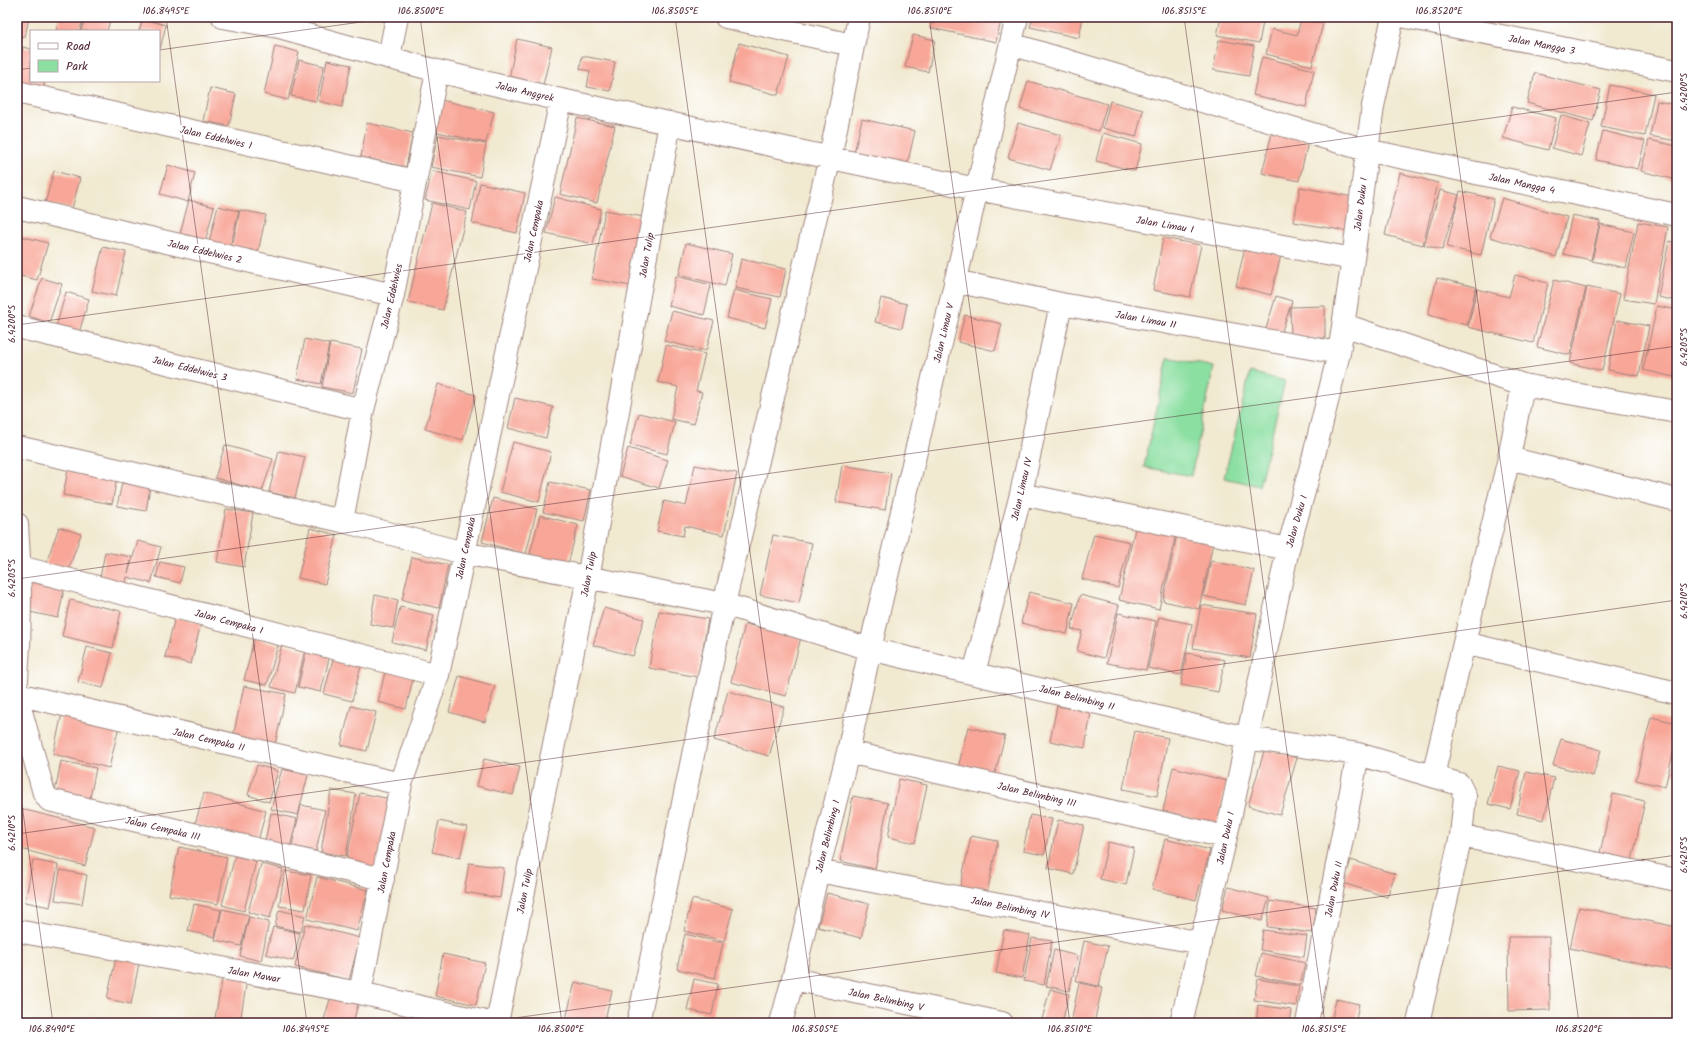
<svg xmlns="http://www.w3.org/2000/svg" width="1694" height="1040" font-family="Kalam,sans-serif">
  <rect width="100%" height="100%" fill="#fff"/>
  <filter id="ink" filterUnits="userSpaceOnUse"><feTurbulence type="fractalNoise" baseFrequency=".025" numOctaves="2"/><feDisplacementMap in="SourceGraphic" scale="8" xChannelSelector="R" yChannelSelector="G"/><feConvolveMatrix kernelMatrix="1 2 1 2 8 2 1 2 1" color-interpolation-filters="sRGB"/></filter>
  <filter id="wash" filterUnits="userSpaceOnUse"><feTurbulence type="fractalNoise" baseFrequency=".012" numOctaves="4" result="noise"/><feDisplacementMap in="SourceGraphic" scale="16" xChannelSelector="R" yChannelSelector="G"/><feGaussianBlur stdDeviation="0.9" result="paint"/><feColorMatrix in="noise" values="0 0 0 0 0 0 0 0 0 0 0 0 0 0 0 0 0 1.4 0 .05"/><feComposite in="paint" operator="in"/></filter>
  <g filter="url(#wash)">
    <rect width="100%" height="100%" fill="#f1e9d0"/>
    <path fill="#8bdfa1" stroke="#6a7f66" d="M1168,357L1214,367L1191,476L1144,467Z
      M1250,372L1285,381L1259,486L1224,478Z"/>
    <g id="blocks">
      <path fill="#f8a697" d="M17,17H29L25,37L17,35Z
        M59,17H83L80,31H56Z
        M85,17H111L107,31H81Z
        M770,17H794L792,24Z
        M934,17H1002L996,42L931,28Z
        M1033,17H1083L1079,38L1030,27Z
        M1221,17H1264L1259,43L1217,35Z
        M1301,18L1323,24L1312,66L1266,54L1272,29L1297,35Z
        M143,19L166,25L160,49L159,31H139Z
        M913,35L935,40L928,72L905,67Z
        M517,39L552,47L543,85L509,78Z
        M1219,40L1254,46L1249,76L1213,70Z
        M739,43L789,57L778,95L729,82Z
        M275,46L299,52L288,100L264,94Z
        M23,47L31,49V81H45L41,98L17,92V73Z
        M582,56L615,62L610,91L587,87L590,71L580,69Z
        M1262,57L1314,70L1306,107L1253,95Z
        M299,60L324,66L316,101L291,96Z
        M327,60L351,65L342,107L319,101Z
        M1535,73L1601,90L1593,121L1527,103Z
        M1028,81L1107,104L1099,131L1020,109Z
        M1610,85L1654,94L1645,136L1601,127Z
        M210,88L236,94L229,126L203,121Z
        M441,100L494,112L486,143L433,131Z
        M1110,101L1143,110L1136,137L1103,128Z
        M1657,101L1677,105V141L1650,136Z
        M1512,107L1556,118L1548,150L1503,138Z
        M1561,115L1590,124L1581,156L1552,148Z
        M577,118L615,126L597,203L560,194Z
        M862,119L915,131L907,166L854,153Z
        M367,123L413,133L406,167L361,157Z
        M1018,123L1061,135L1050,170L1008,158Z
        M1603,131L1645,141L1638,169L1596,160Z
        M1103,133L1142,144L1135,171L1096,161Z
        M1272,133L1308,142L1299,181L1262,173Z
        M438,135L486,144L480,177L431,167Z
        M1649,140L1677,146V180L1641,171Z
        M168,165L195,173L188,202L160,194Z
        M54,171L80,178L72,209L45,203Z
        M432,171L476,181L470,210L425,200Z
        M1400,173L1438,183L1423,245L1385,235Z
        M480,183L525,193L517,233L472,223Z
        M1300,187L1358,198L1352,232L1294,222Z
        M1440,190L1459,195L1442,250L1424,245Z
        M1460,191L1494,199L1481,255L1447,247Z
        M555,197L601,209L593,244L546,233Z
        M1502,198L1567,217L1556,257L1490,237Z
        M189,200L214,207L205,243L179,237Z
        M432,203L467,212L443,310L408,302Z
        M218,206L239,211L229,251L208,246Z
        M240,210L266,215L257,257L231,251Z
        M605,210L644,217L631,286L592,279Z
        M1572,215L1600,221L1591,260L1563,254Z
        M1638,222L1668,227L1654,304L1623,299Z
        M1600,224L1634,232L1626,268L1592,261Z
        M21,236L48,243L37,280L17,275V250Z
        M1163,238L1201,245L1190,297L1153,290Z
        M1669,241L1677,243V301L1658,297Z
        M686,243L732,254L725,286L679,275Z
        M103,247L126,252L116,296L92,291Z
        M1245,247L1281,255L1271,295L1236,286Z
        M741,259L786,269L780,297L735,288Z
        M1515,275L1548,283L1533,343L1468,327L1477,289L1509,297Z
        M676,276L711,285L704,315L669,306Z
        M42,278L62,284L49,323L29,316Z
        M1437,278L1476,287L1467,325L1428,315Z
        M1554,280L1586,288L1570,355L1537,347Z
        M1587,287L1620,294L1602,371L1570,363Z
        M734,290L772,299L765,328L727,318Z
        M66,292L89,299L79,333L56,327Z
        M1276,296L1292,301L1280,337L1265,332Z
        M881,298L907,304L902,328L875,322Z
        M1325,306V338L1291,339L1290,307Z
        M1657,306L1677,310V365L1674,377L1643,370Z
        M672,311L714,321L706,351L664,341Z
        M965,315L1002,324L995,351L958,342Z
        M1617,320L1649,326L1639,376L1608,370Z
        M305,339L329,344L321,384L297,379Z
        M330,343L362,349L353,393L322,387Z
        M666,345L705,354L696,391L702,392L694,424L671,419L678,387L658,382Z
        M438,384L476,395L463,440L425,429Z
        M515,398L553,407L546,438L508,428Z
        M639,413L675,422L667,454L630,445Z
        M513,442L551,452L539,502L500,492Z
        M225,445L273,459L262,491L215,478Z
        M628,448L668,460L659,488L620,476Z
        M279,451L305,457L295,498L269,492Z
        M695,465L737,473L724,535L685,526L683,536L657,531L664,501L686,506Z
        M842,465L891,473L885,510L836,502Z
        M68,470L117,478L112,504L63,495Z
        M550,482L591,490L584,521L543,512Z
        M122,483L150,487L146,511L117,506Z
        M493,498L537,509L526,554L482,542Z
        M226,509L253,513L244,567L217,562Z
        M540,515L578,525L568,564L530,554Z
        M1136,524L1176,533L1159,609L1119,600Z
        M59,527L81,534L67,574L45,566Z
        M310,528L337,535L325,584L298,578Z
        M1094,534L1130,542L1118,588L1082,579Z
        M773,535L812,543L799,603L760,595Z
        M1177,535L1213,543L1199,609L1163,601Z
        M138,541L161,547L151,583L127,577L125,588L99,583L105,552L132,557L128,573Z
        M412,557L448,565L439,608L402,600Z
        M1211,561L1254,570L1246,605L1203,596Z
        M160,562L184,567L180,583L156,577Z
        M31,582L64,590L58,618L25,611Z
        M1029,592L1074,603L1067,634L1021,623Z
        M375,595L398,600L393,628L370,624Z
        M1080,595L1119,605L1104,658L1077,651L1082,631L1071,629Z
        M70,600L121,611L113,648L62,636Z
        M1201,605L1257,614L1250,658L1193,648Z
        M400,607L434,615L426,650L392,642Z
        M604,608L644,619L633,656L593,645Z
        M659,611L708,619L698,677L649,668Z
        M1118,613L1156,621L1146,670L1107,663Z
        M175,617L201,623L191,664L165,657Z
        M1159,617L1192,624L1181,675L1148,668Z
        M745,624L801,637L786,696L731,682Z
        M254,639L278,645L267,685L244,680Z
        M282,644L305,650L295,693L271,687Z
        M308,644L331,650L321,692L298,687Z
        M87,647L112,653L103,688L78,682Z
        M1187,653L1225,660L1218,692L1181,685Z
        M334,655L362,662L352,701L324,694Z
        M386,668L414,674L406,709L378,702Z
        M459,676L495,686L485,722L449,712Z
        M244,686L286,694L275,745L233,737Z
        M728,691L784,707L769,756L714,740Z
        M351,706L376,712L367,751L341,745Z
        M1057,706L1091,712L1085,748L1050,741Z
        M63,709L120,722L109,768L53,754Z
        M1651,717L1677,723V737L1665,787L1636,780Z
        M968,727L1005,736L994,777L958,768Z
        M1135,731L1168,738L1157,796L1123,789Z
        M1561,739L1601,750L1593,776L1553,765Z
        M1265,748L1297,758L1280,815L1248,806Z
        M1676,751H1677V774L1672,773Z
        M484,759L520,767L513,795L477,786Z
        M61,761L96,768L90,798L55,792Z
        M257,765L278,771L269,802L248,795Z
        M1498,766L1520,771L1510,809L1488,804Z
        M1173,767L1227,781L1217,824L1163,811Z
        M282,769L308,775L298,815L271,809Z
        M1526,772L1554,778L1544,820L1517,814Z
        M899,779L927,785L915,843L888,837Z
        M331,790L356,794L346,856L321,852Z
        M204,793L266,811L258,841L195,824Z
        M360,793L391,799L376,869L346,862Z
        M1613,794L1645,801L1632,860L1600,853Z
        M853,796L888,803L875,869L840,861Z
        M301,805L325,810L316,851L292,846Z
        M21,809L95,827L85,866L17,848V826Z
        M271,813L297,819L290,847L265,841Z
        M1030,815L1052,819L1044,855L1023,851Z
        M1058,820L1084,825L1073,874L1048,868Z
        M439,821L467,827L460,858L432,852Z
        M971,836L998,841L987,893L960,887Z
        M1165,839L1210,850L1196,900L1152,889Z
        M1108,842L1134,848L1126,885L1100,879Z
        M179,847L227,857L218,904L169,895Z
        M235,856L256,861L244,911L222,905Z
        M33,860L58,865L50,907L25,902Z
        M1351,860L1395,874L1387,897L1343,883Z
        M469,863L504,868L500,898L464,892Z
        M261,864L283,869L270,918L248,912Z
        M60,870L87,875L82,904L55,900Z
        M285,871L311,875L305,910L279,906Z
        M317,877L368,890L357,931L307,919Z
        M1228,887L1269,898L1262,921L1222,910Z
        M827,893L869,904L861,938L818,927Z
        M692,899L733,909L724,941L684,931Z
        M1270,901L1316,908L1313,933L1267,927Z
        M194,904L221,910L215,937L188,931Z
        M1579,907L1677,927V971L1570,948Z
        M222,909L249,915L241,946L215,940Z
        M279,910L305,916L301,932L275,926Z
        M249,917L269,922L261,961L240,956Z
        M305,924L360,938L349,980L295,967Z
        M273,927L300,933L293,961L266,954Z
        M1004,930L1030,935L1022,978L996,973Z
        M1263,930L1307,936L1304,957L1260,950Z
        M685,934L723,943L715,978L677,969Z
        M1508,937H1549L1550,1010L1509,1011Z
        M1032,938L1052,941L1044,985L1024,981Z
        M1084,941L1108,946L1099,986L1076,981Z
        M1054,950L1078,956L1069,991L1046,986Z
        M117,953L140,958L131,1004L107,999Z
        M1261,953L1305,963L1300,985L1256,976Z
        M443,954L485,963L476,1005L435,996Z
        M223,975L247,979L240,1023H214Z
        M694,979L718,984L712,1015L687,1010Z
        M1258,979L1299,986L1296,1006L1254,1000Z
        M575,982L612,991L604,1023H565Z
        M1079,983L1102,988L1094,1023H1071Z
        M1050,989L1069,994L1062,1023H1041Z
        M331,996L358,1004L353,1023H323Z
        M1336,999L1359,1004L1355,1023H1331Z
        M1258,1005L1292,1010L1290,1023H1256Z
        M902,1019L918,1022V1023H901Z
        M1447,1019L1475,1022V1023H1447Z"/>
    </g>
  </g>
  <g filter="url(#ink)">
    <use href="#blocks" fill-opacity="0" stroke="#9e847e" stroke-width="1"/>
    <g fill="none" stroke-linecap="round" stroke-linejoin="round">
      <g stroke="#9e847e" stroke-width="24">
        <path id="minor" d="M223,17L279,27L437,71L561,100L976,189L1353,259
          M726,17L852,45
          M1406,17L1677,71
          M1011,44L1366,150L1677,215
          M389,57L397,17
          M17,92L415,181
          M17,207L393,295
          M955,281L1061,304L1339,353
          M1344,325L1523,385
          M17,327L363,410
          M1677,412L1523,385L1509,458L1464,643L1677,693
          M17,447L342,521L464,553L724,604L870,649L1246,738L1358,754L1459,784L1465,796L1461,836L1677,880
          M1509,458L1677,500
          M1021,494L1288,549
          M342,521L363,410L393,295L437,71
          M17,524C21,576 21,628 17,680
          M20,567L438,675
          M974,673L1021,494L1061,304
          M17,694L401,784
          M17,697L44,793L49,800L383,879
          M848,752L1226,837
          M1433,776L1464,643
          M818,871L1201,943
          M17,931L360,993L490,1023
          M793,979L1002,1023
          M360,993L401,784L438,675L561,100
          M497,1023L588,578L670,123
          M638,1023L724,604L830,157L859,17
          M781,1023L793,979L818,871L848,752L870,649L1017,17
          M1181,1023L1226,837L1288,549L1313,459L1339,353L1353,259L1373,106L1393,17
          M1307,1023L1358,754
          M1418,1023L1461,836"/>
      </g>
      <use href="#minor" stroke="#fff" stroke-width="22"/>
    </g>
  </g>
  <path fill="none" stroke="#4a1f2b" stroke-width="1" stroke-opacity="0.45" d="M166,17L307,1023M420,17L562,1023M675,17L816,1023M929,17L1070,1023M1184,17L1325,1023M1438,17L1579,1023M159,50L397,17M17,70L31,68M17,325L1677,92M17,579L1677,346M17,770L53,1023M17,834L1677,600M479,1023L1677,855"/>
  <g text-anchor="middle" stroke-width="4" stroke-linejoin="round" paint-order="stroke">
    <g font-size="10" fill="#4a1f2b" stroke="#fff">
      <text transform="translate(1542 44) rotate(11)" y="4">Jalan Mangga 3</text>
      <text transform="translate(525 91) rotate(13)" y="4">Jalan Anggrek</text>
      <text transform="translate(216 137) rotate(13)" y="4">Jalan Eddelwies 1</text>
      <text transform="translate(1522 183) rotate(12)" y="4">Jalan Mangga 4</text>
      <text transform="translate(1360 204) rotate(-83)" y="4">Jalan Duku I</text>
      <text transform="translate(1165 224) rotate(10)" y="4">Jalan Limau I</text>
      <text transform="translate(533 231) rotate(-78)" y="4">Jalan Cempaka</text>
      <text transform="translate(205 251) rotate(13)" y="4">Jalan Eddelwies 2</text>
      <text transform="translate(646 255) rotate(-80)" y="4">Jalan Tulip</text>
      <text transform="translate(391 296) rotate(-77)" y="4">Jalan Eddelwies</text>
      <text transform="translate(1146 319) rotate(10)" y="4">Jalan Limau II</text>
      <text transform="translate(943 333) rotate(-77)" y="4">Jalan Limau V</text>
      <text transform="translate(190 368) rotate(14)" y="4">Jalan Eddelwies 3</text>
      <text transform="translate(1021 489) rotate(-77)" y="4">Jalan Limau IV</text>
      <text transform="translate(1296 521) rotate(-74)" y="4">Jalan Duku I</text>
      <text transform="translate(465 548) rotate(-78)" y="4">Jalan Cempaka</text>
      <text transform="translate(588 574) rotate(-79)" y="4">Jalan Tulip</text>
      <text transform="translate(229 621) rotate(15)" y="4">Jalan Cempaka I</text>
      <text transform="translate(1077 697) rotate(14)" y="4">Jalan Belimbing II</text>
      <text transform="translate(209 739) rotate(13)" y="4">Jalan Cempaka II</text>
      <text transform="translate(1037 794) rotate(13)" y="4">Jalan Belimbing III</text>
      <text transform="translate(163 828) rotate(13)" y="4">Jalan Cempaka III</text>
      <text transform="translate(827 836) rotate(-76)" y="4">Jalan Belimbing I</text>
      <text transform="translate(1225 838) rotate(-78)" y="4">Jalan Duku I</text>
      <text transform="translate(386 862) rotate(-79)" y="4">Jalan Cempaka</text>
      <text transform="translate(1333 889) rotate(-79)" y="4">Jalan Duku II</text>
      <text transform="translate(524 891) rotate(-79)" y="4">Jalan Tulip</text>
      <text transform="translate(1010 907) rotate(11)" y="4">Jalan Belimbing IV</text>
      <text transform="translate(254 974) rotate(10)" y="4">Jalan Mawar</text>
      <text transform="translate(886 999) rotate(12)" y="4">Jalan Belimbing V</text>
    </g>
  </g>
  <rect width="1694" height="1040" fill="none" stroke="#fff" stroke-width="44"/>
  <rect x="30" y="30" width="130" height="52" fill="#ffffff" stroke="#b7a5aa"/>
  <rect x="38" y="43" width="20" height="6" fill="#ffffff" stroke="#b7a5aa"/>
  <text x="66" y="50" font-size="12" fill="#4a1f2b">Road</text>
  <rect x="38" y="60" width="20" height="12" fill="#8bdfa1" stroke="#b7a5aa"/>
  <text x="66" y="70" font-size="12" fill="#4a1f2b">Park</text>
  <rect x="22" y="22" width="1650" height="996" fill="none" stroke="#4a1f2b" stroke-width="1.5"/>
  <g font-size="10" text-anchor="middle" fill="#4a1f2b">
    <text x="166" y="14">106.8495°E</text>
    <text x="421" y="14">106.8500°E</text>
    <text x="675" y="14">106.8505°E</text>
    <text x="930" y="14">106.8510°E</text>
    <text x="1184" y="14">106.8515°E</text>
    <text x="1439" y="14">106.8520°E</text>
    <text transform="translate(1683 92) rotate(-90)" y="4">6.4200°S</text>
    <text transform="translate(11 324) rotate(-90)" y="4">6.4200°S</text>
    <text transform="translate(1683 347) rotate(-90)" y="4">6.4205°S</text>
    <text transform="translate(11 578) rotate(-90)" y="4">6.4205°S</text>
    <text transform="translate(1683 601) rotate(-90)" y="4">6.4210°S</text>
    <text transform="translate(11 833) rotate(-90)" y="4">6.4210°S</text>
    <text transform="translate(1683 855) rotate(-90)" y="4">6.4215°S</text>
    <text x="52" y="1032">106.8490°E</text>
    <text x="306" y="1032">106.8495°E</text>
    <text x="561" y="1032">106.8500°E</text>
    <text x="815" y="1032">106.8505°E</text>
    <text x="1070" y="1032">106.8510°E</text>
    <text x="1324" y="1032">106.8515°E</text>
    <text x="1579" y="1032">106.8520°E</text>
  </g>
</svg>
